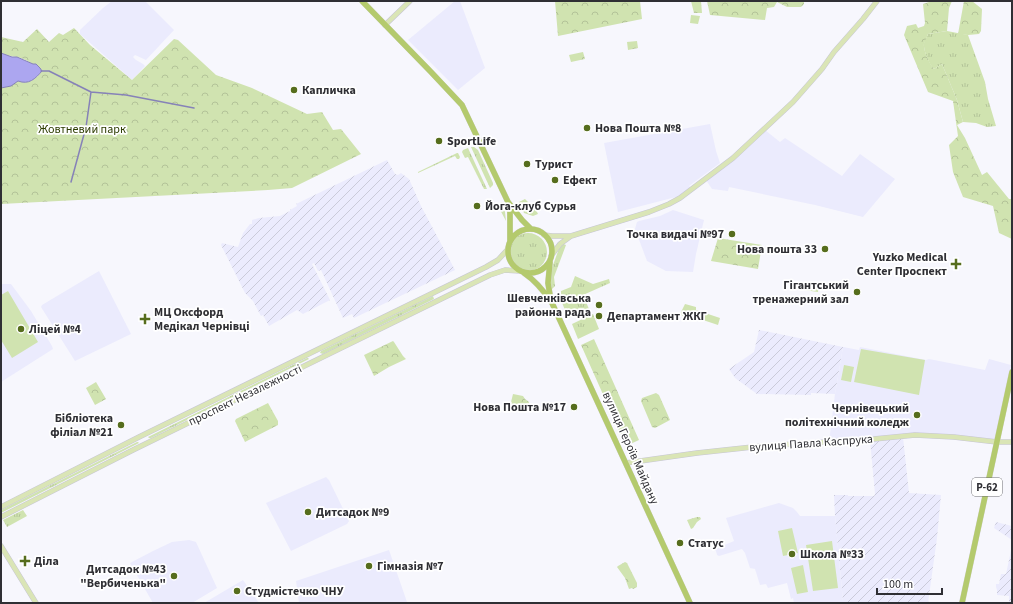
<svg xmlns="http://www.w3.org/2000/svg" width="1013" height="604" font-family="'Source Sans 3',sans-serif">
  <defs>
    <pattern id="industrial-furrows" width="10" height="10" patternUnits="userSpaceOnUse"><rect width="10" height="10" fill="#ebebfd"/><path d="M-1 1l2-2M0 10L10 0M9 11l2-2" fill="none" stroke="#cacad9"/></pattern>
    <pattern id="grass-tufts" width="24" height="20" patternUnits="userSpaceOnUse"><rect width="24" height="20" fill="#d0e3b0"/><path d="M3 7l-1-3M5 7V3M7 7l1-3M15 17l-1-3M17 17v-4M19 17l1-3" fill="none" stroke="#b3c398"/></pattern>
    <pattern id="forest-crowns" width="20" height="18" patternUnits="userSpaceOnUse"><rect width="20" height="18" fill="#d0e3b0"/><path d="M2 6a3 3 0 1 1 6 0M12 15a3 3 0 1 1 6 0" fill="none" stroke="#b3c398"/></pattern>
  </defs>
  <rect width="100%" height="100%" fill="#f7f7fd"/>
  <path fill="#ebebfd" d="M112,1H145L174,30L146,60L135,55L133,57L136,60L143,64L145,66L132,80L80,34V30L103,8Z
    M455,1H460L485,68L458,90L408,40Z
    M710,124L716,151L720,163L689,186L691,188L680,196L676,197L618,212L604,143Z
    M765,130L780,142L785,138L842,176L860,154L895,179L863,217L815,205L729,187L728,191L712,189L706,180Z
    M673,210L704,220L696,254L693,272L666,271L647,261L635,229L637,222L639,221L660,216Z
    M99,271L131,334L75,361L41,307L42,305Z
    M1,284H11L31,311L52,346L53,349L1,382Z
    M843,347L859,350L860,347L926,360L929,359L985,370L989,359L1011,365L997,443L915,436L829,442L835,394Z
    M326,477L329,480L349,521L347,524L291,551L266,503Z
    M779,503L793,508L797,512L800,516H835L843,602L835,603H794L793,598L791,599L787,583L768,588L766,584L760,585L755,569L750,568L745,553L742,549L719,556L717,555L716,551L713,550L734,541L726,518Z
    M189,540L196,542L217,588L192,603H153L130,563L153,551L172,542Z
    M389,550L407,602V603H299L296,581Z
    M243,580L259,603H204Z"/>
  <path fill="url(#industrial-furrows)" d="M387,160L395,174L398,175L401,173L409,179L421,206L455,270L354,318L352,314L343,318L321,270L318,271L314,263L312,264L330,300L303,314L297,310L269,326L263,315L261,316L253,301L245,293L221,245L222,243L238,247L243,233L250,224H252V220L259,218L280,216L290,211V210L297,206L296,204Z
    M759,330L843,347L835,394L811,393V395L757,394L735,378L729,369L754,352Z
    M903,437L909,493L941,495L937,538L928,603H835L843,601L835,516L834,495H848V496H874L875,494L870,440Z
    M996,522L1012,526V540L994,528Z
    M1012,546V603H1009V596L997,595V590L996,587V584H999L1001,574H1006Z"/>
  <path fill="url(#grass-tufts)" d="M947,31L968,35L985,82L988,99L996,126L987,127L976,123L963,122L957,100L942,64L934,69C930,66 923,50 924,44C924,41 927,37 928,34Z
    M471,147H474L478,150L493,183V185L490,188Z
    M468,148L487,189H484L468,157L465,158L462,152L463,150Z
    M457,153H458L460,157L459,159H457L455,156L418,173V172Z
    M525,199L532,206H534L538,214L533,216L524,213L519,202Z
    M502,202L505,212L506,221L497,204Z
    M509 252a19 19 0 1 1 38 0a19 19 0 1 1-38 0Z
    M561,243L566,245L554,277L555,286L552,289L549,276Z
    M575,276L593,284L609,279L610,283L583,295L589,309L568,318L561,300V291L571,287Z
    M433,296L434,299L323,354L320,353L321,351Z
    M593,314L599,329L578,339L572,324Z
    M307,358H308L309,359L151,438H149L148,437L150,436Z
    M137,442H138L139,443L1,513V510Z
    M23,510L27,516L7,527L3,520Z"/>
  <path fill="url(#forest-crowns)" d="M555,1H640L642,19L558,36Z
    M691,1H701L702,13H694Z
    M707,1H804V4L801,7H787L777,2L774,7L767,8L765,20L710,15Z
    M932,1H952L949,8L947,31L928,34C927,37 925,41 924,44C923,50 930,65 934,69L942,64L957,100L963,122L957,125L965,138L982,175L987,172L1009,199H1012V239L999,233L993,206L963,197L953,172L949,145L958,136L953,101L928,92L904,35L907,26L916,24L918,28L924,26L925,23L923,4Z
    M964,1H972L982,9L981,31L979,34L968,35L958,34Z
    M691,15L700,16L698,24L690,23Z
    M74,28L90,45L132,80L174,39L178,40L216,75L252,88L307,114L322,112L333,130L341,129L361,154L292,188L268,190L1,204V88L11,86L18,81C29,85 36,79 42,71C35,66 25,58 17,57C11,56 6,55 1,53V37L23,42L37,29L49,42L59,33L63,35Z
    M637,41L638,48L628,50L627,42Z
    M583,52L585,59L571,62L569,55Z
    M718,238L762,245L758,269L711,261Z
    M594,339L639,440L626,446L581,345Z
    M393,341L394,342L403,356L406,359L389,367L374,376L364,355Z
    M96,382L106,399L95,405L86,388Z
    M656,393L659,395L670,420L655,428L652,427L641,401L642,398Z
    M513,394L523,396L525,399L529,402L527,410L510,406Z
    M268,403L278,421V425L245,442L235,421L236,419Z
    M697,517H700L701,519L697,522L693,528L691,529L687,520Z
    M625,562L627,563L637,583V587L633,589L632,588L629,589L625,578L617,567L618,566Z"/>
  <path fill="#d0e3b0" d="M805,283L819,285L818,292L804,290Z
    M8,291L38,342L12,358L1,340V295Z
    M685,304L696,307V310L720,318L718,325L697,318L695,321L685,318L680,314Z
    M861,349L925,360L919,395L854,382Z
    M844,365L854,367L851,382L841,380Z
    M792,528L798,553L783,556L778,531Z
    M832,541L838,588L813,591L806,545Z
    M803,565L808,592L797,594L791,568Z"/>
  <path fill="#aca6f0" stroke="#8682b8" d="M1,53L12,57H17L33,64H36L40,68L42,71C35,79 29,85 18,81L11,86L1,88Z"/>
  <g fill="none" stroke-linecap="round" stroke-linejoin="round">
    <path stroke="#8682b8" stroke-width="1.5" d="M41,71H49L91,92L126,95L194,108
      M71,182L86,127L91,92"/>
    <g stroke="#c7c6d5" stroke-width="5.5">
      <path id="secondary" d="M385,25L410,1
        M544,235L552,236H571L649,212L669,204L680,198L733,158L793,102L822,69L834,52L863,19L877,1
        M551,256L560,244L571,236
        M626,463L697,453L762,446L874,439L915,435L954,437L997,442H1012
        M1,507L139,437L486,267L498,260L508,249
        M1,517L133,450L490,275L505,270L520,271
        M1,546L36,603"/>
    </g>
    <g stroke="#d5d5d6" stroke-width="6">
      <path id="primary" d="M362,1L431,72L462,105L508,202L522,220L531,229
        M508,205L510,212V241
        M508 251a22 22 0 1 1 44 0a22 22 0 1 1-44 0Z
        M550,262L548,283L551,301
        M524,273C536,281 544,291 552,303L690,603
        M962,603L1012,372"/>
    </g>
    <use href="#secondary" stroke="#dae5b6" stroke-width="4.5"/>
    <use href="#primary" stroke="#b4ca6d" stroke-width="5.5"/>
  </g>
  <g fill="#566d1d" stroke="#fff" stroke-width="1.5">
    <circle cx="294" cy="90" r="4"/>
    <circle cx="587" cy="128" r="4"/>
    <circle cx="439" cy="141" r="4"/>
    <circle cx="527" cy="164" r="4"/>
    <circle cx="555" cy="180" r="4"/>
    <circle cx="477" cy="206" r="4"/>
    <circle cx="732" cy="234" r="4"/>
    <circle cx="825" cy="249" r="4"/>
    <path d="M954 258h4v4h4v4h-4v4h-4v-4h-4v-4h4z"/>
    <circle cx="857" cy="292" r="4"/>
    <circle cx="599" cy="305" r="4"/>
    <circle cx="599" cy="316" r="4"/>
    <path d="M143 313h4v4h4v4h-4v4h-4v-4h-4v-4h4z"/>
    <circle cx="21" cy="329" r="4"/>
    <circle cx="574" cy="407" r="4"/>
    <circle cx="917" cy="415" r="4"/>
    <circle cx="121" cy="425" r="4"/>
    <circle cx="308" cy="512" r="4"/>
    <circle cx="680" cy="543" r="4"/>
    <circle cx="792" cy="554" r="4"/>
    <path d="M23 555h4v4h4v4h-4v4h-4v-4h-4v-4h4z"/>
    <circle cx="369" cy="566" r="4"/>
    <circle cx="174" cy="576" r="4"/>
    <circle cx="237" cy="591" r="4"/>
  </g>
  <g text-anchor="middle" stroke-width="3.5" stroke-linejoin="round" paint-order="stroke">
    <rect fill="#fff" stroke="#6d6d71" stroke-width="1" x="972" y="478" width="30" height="18" rx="3"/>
    <g font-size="11" font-weight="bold" fill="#2f2f34">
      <text x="987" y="491">Р-62</text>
    </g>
    <g font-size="12" font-weight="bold" fill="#2f2f34" stroke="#fff" text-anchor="start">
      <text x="302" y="94">Капличка</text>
      <text x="595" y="132">Нова Пошта №8</text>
      <text x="447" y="145">SportLife</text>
      <text x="535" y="168">Турист</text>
      <text x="563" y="184">Ефект</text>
      <text x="485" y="210">Йога-клуб Сурья</text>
      <text x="724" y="238" text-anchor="end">Точка видачі №97</text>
      <text x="817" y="253" text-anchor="end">Нова пошта 33</text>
      <text x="947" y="261" text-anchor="end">Yuzko Medical<tspan x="947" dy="14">Center Проспект</tspan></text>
      <text x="849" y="289" text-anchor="end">Гігантський<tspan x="849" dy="14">тренажерний зал</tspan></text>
      <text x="591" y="302" text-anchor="end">Шевченківська<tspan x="591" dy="14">районна рада</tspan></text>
      <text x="154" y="316">МЦ Оксфорд<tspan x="154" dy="14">Медікал Чернівці</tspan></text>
      <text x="607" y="320">Департамент ЖКГ</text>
      <text x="29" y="333">Ліцей №4</text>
      <text x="566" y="411" text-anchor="end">Нова Пошта №17</text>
      <text x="909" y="412" text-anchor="end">Чернівецький<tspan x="909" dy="14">політехнічний коледж</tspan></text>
      <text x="113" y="422" text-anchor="end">Бібліотека<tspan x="113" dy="14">філіал №21</tspan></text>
      <text x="316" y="516">Дитсадок №9</text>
      <text x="688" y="547">Статус</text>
      <text x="800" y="558">Школа №33</text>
      <text x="34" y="565">Діла</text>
      <text x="377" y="570">Гімназія №7</text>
      <text x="166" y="573" text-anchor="end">Дитсадок №43<tspan x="166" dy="14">"Вербиченька"</tspan></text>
      <text x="245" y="595">Студмістечко ЧНУ</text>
    </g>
    <g font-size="12" fill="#2d3c01" stroke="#fff">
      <text x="82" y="133">Жовтневий парк</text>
    </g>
    <g font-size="12" fill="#2f2f34" stroke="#fff">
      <text transform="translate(245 395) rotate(-26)" y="4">проспект Незалежності</text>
      <text transform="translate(811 443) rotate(-4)" y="4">вулиця Павла Каспрука</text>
      <text transform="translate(631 448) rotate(66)" y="4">вулиця Героїв Майдану</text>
    </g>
  </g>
  <rect width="1013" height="604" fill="none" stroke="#2f2f34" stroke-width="4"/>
  <path d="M877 588v6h65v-6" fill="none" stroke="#2f2f34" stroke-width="2"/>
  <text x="883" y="588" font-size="12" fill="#2f2f34" stroke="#ffffff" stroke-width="3" paint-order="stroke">100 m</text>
</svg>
